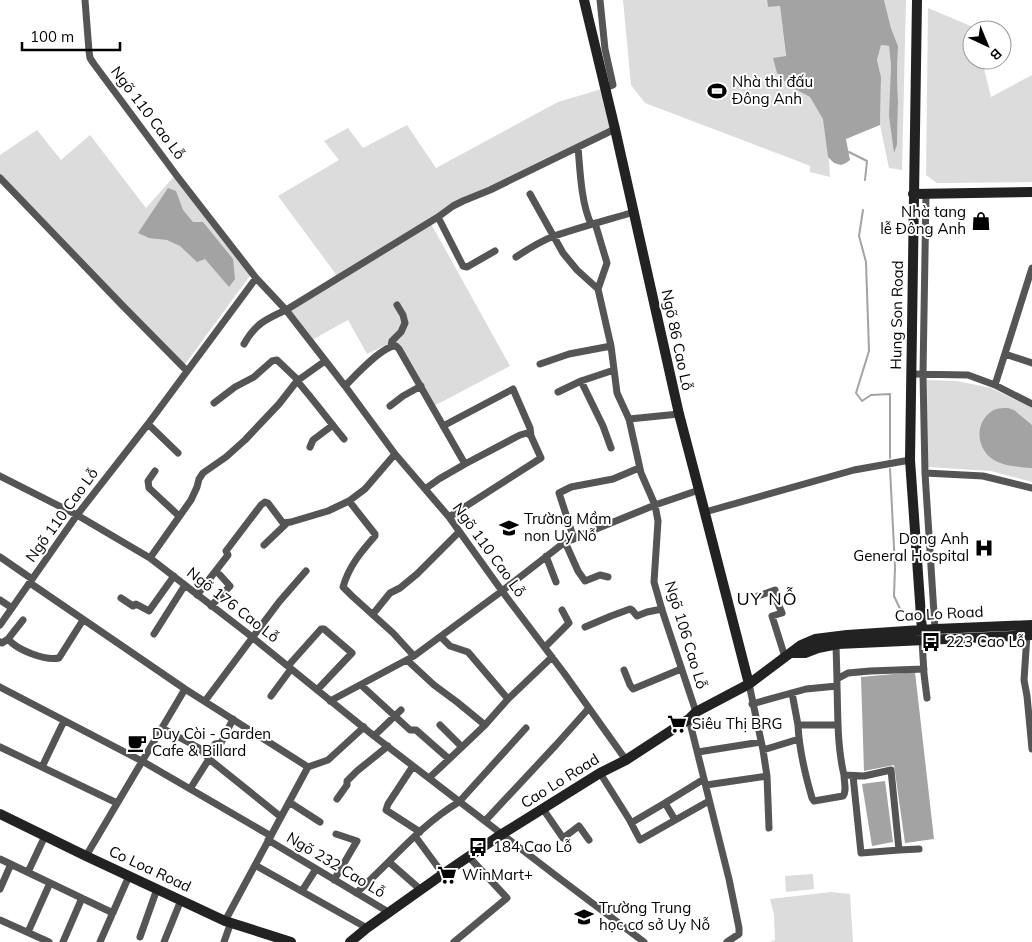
<svg xmlns="http://www.w3.org/2000/svg" width="1032" height="942" font-family="Mulish,sans-serif">
  <rect width="100%" height="100%" fill="#fff"/>
  <path fill="#dcdcdc" d="M623,0H767L768,7L780,6L789,86L810,97L824,119L828,146L830,177L810,172V166L795,160L645,103L631,85Z
    M884,0H906L902,170L889,168L880,125L881,77L877,60L881,45L889,46L891,67L894,152L897,145L898,102L897,75L898,46L891,28Z
    M928,8L973,27L974,30H972V60H982L991,97L1032,75V182L937,183L926,175Z
    M605,88L615,129L454,206L430,222L510,366L432,407L392,342L367,354L348,320L310,341L289,308L338,277L278,196L339,160L324,141L348,128L363,148L407,125L436,168L558,102Z
    M37,130L61,160L90,135L146,208L176,174L252,273L183,367L0,177V155Z
    M927,380L957,381L991,388L1032,408V482L991,471L928,467Z
    M813,874L814,889L786,892L785,876Z
    M831,892L850,894L853,942H770L775,940L774,915L770,899Z"/>
  <path fill="#a3a3a3" d="M767,0H884L891,28L898,46L897,75L898,102L897,145L894,153L889,116L891,67L889,46L881,45L877,60L881,77L880,125L846,139L850,160L846,163L841,165L834,163L828,157L823,119L810,97L789,86L777,73L773,58L786,56L780,6L768,7Z
    M168,188L176,191L183,210L193,222H203L233,259L235,279L229,287L205,259L197,262L180,246L167,240L149,238L138,233Z
    M1008,408L1014,410L1032,425V468C1019,467 1001,466 991,458C976,446 975,422 992,411C997,408 1002,408 1008,408Z
    M915,672L934,839L905,843L894,765L864,771L861,677Z
    M885,781L893,842L872,846L862,784Z"/>
  <g fill="none" stroke-linecap="round" stroke-linejoin="round">
    <path stroke="#a3a3a3" stroke-width="2" d="M849,152L867,161L865,180
      M863,210L859,236L866,262L869,351L856,393L862,401L871,395L890,394V458
      M890,469L895,567L894,596L901,611"/>
    <path stroke="#555" stroke-width="7" d="M85,0L89,51L90,58L94,64L177,176L256,278
      M600,0L605,49L613,85L605,88
      M578,147C580,169 581,203 591,224
      M0,178L121,304L187,371
      M530,194L563,253L577,270L598,289
      M926,194L923,374L925,473L935,629
      M438,217L463,266L467,267L495,251
      M595,223L607,263L598,289L611,346L617,393L629,419L641,473L655,505L658,521L654,582L662,610L696,712
      M516,257C528,249 541,241 554,236C581,227 607,220 634,212
      M244,344C255,324 266,319 286,310L438,217L453,206L463,201L490,190L615,129
      M391,346L392,341L401,332L405,323L403,315L397,305
      M1005,354L1032,363
      M540,364L569,354L611,346
      M911,374L968,375L995,385L1032,404
      M297,381C314,400 328,420 344,439
      M581,381L603,426L611,448
      M995,385L1032,268
      M345,386C355,376 383,345 396,346L399,349L465,464L439,479L425,489
      M558,392L581,381L614,370
      M214,403L235,387L254,377L272,361L277,360L298,380
      M390,406L403,396L421,386
      M629,419L679,414
      M148,424L178,453
      M443,426L513,389L530,428L531,436L541,458L449,517
      M310,447L313,440L333,425
      M465,464L520,435L527,433L531,436
      M155,471L148,481L149,488L179,516
      M925,473L983,476L1032,488
      M0,476L77,515L150,558L247,633L374,736L559,878L644,942
      M349,501L375,534V536C361,552 349,566 343,587L352,596L393,633L414,656
      M705,512L854,470L910,460
      M574,539L559,493L571,487L613,479L639,468
      M565,542L578,571L585,581L600,575L608,577
      M264,545L287,523
      M546,556L556,582
      M0,557L32,579
      M150,558L191,500L197,487L199,479L203,473L226,457L245,440L279,404L297,381L325,361
      M30,583L185,689L308,767
      M197,595L228,555L226,551L261,505L265,502L268,503L283,523L291,522L328,511L349,501L365,489L395,454
      M758,596L775,590L776,599L782,613L772,616L785,657
      M121,598L133,606L136,604L149,611L174,576
      M0,600L12,608
      M211,606L230,586L220,575
      M373,614L390,593L400,588L417,574L459,532
      M23,620L8,639C17,650 45,661 59,658L83,620
      M0,625L77,515L148,424L256,278L286,310L345,386L395,454L449,517L502,591L564,673L626,760
      M585,627L611,616L630,609L632,610L637,616L647,612L662,609
      M154,634L185,585
      M1027,635L1024,680L1027,696L1032,749
      M441,637L450,646L468,652L508,699
      M922,640L924,674L927,698
      M0,642L2,643L8,639
      M836,645L837,679
      M545,647L569,623L562,610
      M407,660L434,685L457,702L485,725
      M288,666L321,629H324L352,653L317,690
      M624,670L630,685L633,689L681,669
      M749,684L763,750L767,776L769,828
      M361,685L410,730H416L449,759
      M0,687L142,761L271,836
      M792,693L798,725
      M271,696L291,669
      M205,701L279,602L306,571
      M330,701L414,656L502,591L565,542L574,539L579,536L655,505L699,490
      M752,704L806,689L837,686
      M233,719L221,743L215,744L209,759L281,817
      M689,719L729,879L739,928V934L727,942
      M838,725H798C799,750 805,774 812,798L814,801L843,796C847,791 844,782 844,775
      M162,728L199,748L209,759L190,789
      M374,736L401,710
      M0,747L117,803
      M462,747L485,725L508,699L552,657
      M763,750L799,739
      M698,752L761,742
      M413,766L388,804L386,810L420,832
      M42,767L64,721
      M600,773L629,819L640,840L709,801
      M853,776L861,853L899,850
      M429,778L462,747L440,725
      M706,785L767,776
      M337,799L347,785V781L357,771L388,746
      M289,802L320,822
      M665,803L704,779
      M543,809L563,838L579,826L589,840
      M485,821L556,745L589,708
      M631,823L665,803L675,820
      M415,836L443,874
      M268,840L390,913
      M919,849L899,850L891,770L864,776L844,775C837,746 838,716 837,686V679L848,673L870,671L924,669
      M86,856L185,689
      M0,859L113,913
      M389,862L421,890
      M255,865L367,928
      M28,872L45,836
      M334,880L357,841L336,834
      M0,889L11,864
      M302,891L316,869
      M356,893C390,863 420,825 459,802L526,728
      M0,920L49,942
      M225,921L308,767L328,760L364,727
      M28,932L50,883
      M140,937L157,889
      M63,942L82,898
      M100,942L129,876
      M164,942L181,900
      M224,942L231,922
      M454,942L507,898L469,857"/>
    <path stroke="#222" stroke-width="10" d="M584,0L615,129L679,414L699,490L749,684
      M917,0L910,460L922,630
      M913,194L1032,192
      M791,653H805L818,648L838,644L1032,635
      M0,814L86,856L225,921L291,942
      M350,942L367,928L443,874L502,834L600,773L626,760L689,719L696,712L749,684L801,645L815,639L847,635L936,629L1032,625"/>
  </g>
  <defs>
    <g id="stadium-bare" transform="scale(1.5)"><path d="M0-5a6.5 5 0 1 0 0 10a6.5 5 0 1 0 0-10ZM-3.5-1.8h7v3.6h-7Z" fill="#000" stroke="#fff" stroke-width="2.5" paint-order="stroke"/></g>
    <g id="shop-bare" transform="scale(1.5)"><path d="M-5-2.5h2.3a2.7 3.5 0 0 1 5.4 0H5L5.5 6h-11ZM-1.5-2.5h3a1.5 2.3 0 0 0-3 0Z" fill="#000" stroke="#fff" stroke-width="2.5" paint-order="stroke"/></g>
    <g id="school-bare" transform="scale(1.5)"><path d="M0-5L7-2L0 1L-7-2ZM-4 1L0 2.5L4 1V4Q0 6-4 4Z" fill="#000" stroke="#fff" stroke-width="2.5" paint-order="stroke"/></g>
    <g id="hospital-bare" transform="scale(1.5)"><path d="M-5-5h3v3.5h4V-5h3V5h-3V1.5h-4V5h-3Z" fill="#000" stroke="#fff" stroke-width="2.5" paint-order="stroke"/></g>
    <g id="bus-bare" transform="scale(1.5)"><path d="M-5-6H5V4H4V6H2V4H-2V6H-4V4H-5ZM-3.5-4V0h7V-4ZM-3.5 1.2v1.5H-2V1.2ZM2 1.2v1.5H3.5V1.2Z" fill="#000" stroke="#fff" stroke-width="2.5" paint-order="stroke"/></g>
    <g id="supermarket-bare" transform="scale(1.5)"><path d="M-6-5.5h2.5l.6 2H6L4.5 2H-2.5L-4.4-4H-6ZM-1.5 3.2a1.3 1.3 0 1 0 .1 0ZM3 3.2a1.3 1.3 0 1 0 .1 0Z" fill="#000" stroke="#fff" stroke-width="2.5" paint-order="stroke"/></g>
    <g id="cafe-bare" transform="scale(1.5)"><path d="M-5.5-4.5H6V0H3Q3 3.5 0 3.5H-2.5Q-5.5 3.5-5.5 0ZM3-3.2v2h1.7v-2ZM-6 4.5H4V6H-6Z" fill="#000" stroke="#fff" stroke-width="2.5" paint-order="stroke"/></g>
  </defs>
  <g fill-rule="evenodd">
    <use href="#stadium-bare" x="717" y="91"/>
    <use href="#shop-bare" x="981" y="221"/>
    <use href="#school-bare" x="509" y="528"/>
    <use href="#hospital-bare" x="984" y="548"/>
    <use href="#bus-bare" x="931" y="642"/>
    <use href="#supermarket-bare" x="677" y="724"/>
    <use href="#cafe-bare" x="137" y="743"/>
    <use href="#bus-bare" x="478" y="847"/>
    <use href="#supermarket-bare" x="447" y="875"/>
    <use href="#school-bare" x="584" y="917"/>
  </g>
  <g text-anchor="middle" stroke-width="4" stroke-linejoin="round" paint-order="stroke">
    <g font-size="15" fill="#000" stroke="#fff" text-anchor="start">
      <text x="732" y="87">Nhà thi đấu<tspan x="732" dy="17">Đông Anh</tspan></text>
      <text x="966" y="217" text-anchor="end">Nhà tang<tspan x="966" dy="17">lễ Đông Anh</tspan></text>
      <text x="524" y="524">Trường Mầm<tspan x="524" dy="17">non Uy Nỗ</tspan></text>
      <text x="969" y="544" text-anchor="end">Dong Anh<tspan x="969" dy="17">General Hospital</tspan></text>
      <text x="946" y="647">223 Cao Lỗ</text>
      <text x="692" y="729">Siêu Thị BRG</text>
      <text x="152" y="739">Duy Còi - Garden<tspan x="152" dy="17">Cafe &amp; Billard</tspan></text>
      <text x="493" y="852">184 Cao Lỗ</text>
      <text x="462" y="880">WinMart+</text>
      <text x="599" y="913">Trường Trung<tspan x="599" dy="17">học cơ sở Uy Nỗ</tspan></text>
    </g>
    <g font-size="15" fill="#000" stroke="#fff">
      <text transform="translate(148 113) rotate(53)" y="5">Ngõ 110 Cao Lỗ</text>
      <text transform="translate(897 315) rotate(-89)" y="5">Hung Son Road</text>
      <text transform="translate(677 340) rotate(78)" y="5">Ngõ 86 Cao Lỗ</text>
      <text transform="translate(62 515) rotate(-54)" y="5">Ngõ 110 Cao Lỗ</text>
      <text transform="translate(489 550) rotate(54)" y="5">Ngõ 110 Cao Lỗ</text>
      <text transform="translate(233 605) rotate(38)" y="5">Ngõ 176 Cao Lỗ</text>
      <text transform="translate(939 614) rotate(-3)" y="5">Cao Lo Road</text>
      <text transform="translate(686 635) rotate(73)" y="5">Ngõ 106 Cao Lỗ</text>
      <text transform="translate(560 781) rotate(-32)" y="5">Cao Lo Road</text>
      <text transform="translate(336 865) rotate(31)" y="5">Ngõ 232 Cao Lỗ</text>
      <text transform="translate(150 869) rotate(25)" y="5">Co Loa Road</text>
    </g>
    <g font-size="18" letter-spacing="1" fill="#000" stroke="#fff">
      <text x="767" y="605">UY NỖ</text>
    </g>
  </g>
  <g transform="translate(987 45) rotate(136)"><circle r="24" fill="#ffffff" stroke="#999999"/>
  <path d="M0-4L9 19L0 12L-9 19Z" fill="#000000"/>
  <text y="-8" font-size="14" font-weight="bold" text-anchor="middle" fill="#000000">B</text>
  </g>
  <path d="M22 42v8h98v-8" fill="none" stroke="#000000" stroke-width="2.5"/>
  <text x="30" y="42" font-size="15" fill="#000000" stroke="#ffffff" stroke-width="4" paint-order="stroke">100 m</text>
</svg>
